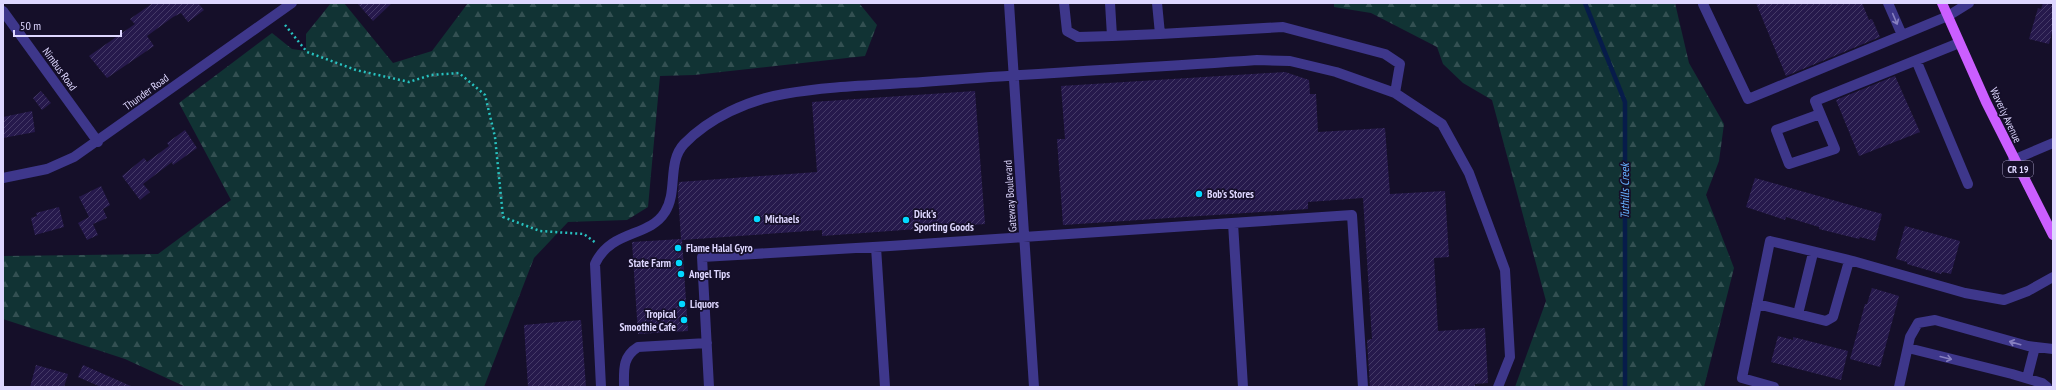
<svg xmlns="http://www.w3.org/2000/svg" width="2056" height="390" font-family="'PT Sans Narrow',sans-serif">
  <defs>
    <pattern id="forest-firs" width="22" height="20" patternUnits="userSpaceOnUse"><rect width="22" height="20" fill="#113334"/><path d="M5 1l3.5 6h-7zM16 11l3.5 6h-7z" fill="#335052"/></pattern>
    <pattern id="building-hatch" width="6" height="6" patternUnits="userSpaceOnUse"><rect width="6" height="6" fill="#26194c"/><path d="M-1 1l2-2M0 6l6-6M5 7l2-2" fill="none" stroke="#453a67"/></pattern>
  </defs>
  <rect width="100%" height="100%" fill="#150f29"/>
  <path fill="url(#forest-firs)" d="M331,3H344L393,63L432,51L468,3H859L877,25L865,56L694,75L660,76L648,207L627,220L568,222L534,258L484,387H186L125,359L3,319V256L158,254L231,200L179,103L272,33L292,49L306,51V34Z
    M1334,3H1675L1689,63L1724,124L1719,161L1706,195L1734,268L1704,387H1515L1546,301L1492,100L1463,83L1443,64L1437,47L1371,13L1334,7Z"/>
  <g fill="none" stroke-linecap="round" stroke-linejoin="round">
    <path stroke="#071c4a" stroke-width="4.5" d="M1585,3L1625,102V387"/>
  </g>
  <path fill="url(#building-hatch)" d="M153,3H198L204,10L188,22L181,13L173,17L147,36L154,46L107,78L89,56L135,24L130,19Z
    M357,3H392L373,21Z
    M1756,3H1862L1869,20L1872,19L1880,37L1786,76Z
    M2043,3L2053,5V28L2049,44L2029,39L2038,8L2041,9Z
    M1285,72L1309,80L1310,94H1316L1318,132L1385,128L1390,194L1445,191L1449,257L1434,258L1438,331L1485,328L1488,383L1475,384V387H1370L1367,340L1372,339L1363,198L1308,202V209L1063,225L1057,139H1065L1061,86Z
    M1895,76L1920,132L1859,156L1836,100Z
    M41,91L51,103L42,110L33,98Z
    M975,91L985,224L822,236V230L682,240L688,331L638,334L632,242L681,239L678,194L679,182L817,172L812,102Z
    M32,111L35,132L3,138V117Z
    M185,130L197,148L173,165L172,162L143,184L150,192L140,200L122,176L144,158L147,162L169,146L167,143Z
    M1755,178L1882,214L1875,241L1860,237L1859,239L1819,229V227L1786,217L1785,220L1746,207Z
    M101,186L110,205L103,209L107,218L93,224L98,235L87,240L78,223L89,217L79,197Z
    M59,207L64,227L35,235L31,218L37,216L36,213Z
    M1905,226L1960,241L1951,274L1942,272L1941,274L1907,264V262L1896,259Z
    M1872,288L1899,296L1880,367L1850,359L1865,304H1867Z
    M581,320L586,387H528L524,325Z
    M1778,336L1793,340V337L1848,351L1841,380L1771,362Z
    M36,365L68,374L64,387H30Z
    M83,365L133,387H101L78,377Z"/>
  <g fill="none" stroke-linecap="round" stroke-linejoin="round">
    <path stroke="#28c2c0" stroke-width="2.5" stroke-dasharray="2 3" stroke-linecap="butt" d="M285,25L307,52L356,70L409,82L431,75L459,73L485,95L495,137L503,217L540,231L584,234L596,243"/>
    <path stroke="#3e378b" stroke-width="10" d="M1009,3L1034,387
      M1064,3L1067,31L1078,37L1112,36
      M1110,3L1112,36L1160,34
      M1157,3L1160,34L1283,27L1385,54L1400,64L1395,93L1442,124L1469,173L1505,270L1510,357L1498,387
      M1888,3L1902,35
      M1703,4L1748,99L1948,16L1969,3
      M3,11L98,142
      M1916,60L1968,184
      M1820,114L1776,130L1789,164L1835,149L1815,101L1959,43
      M2013,160L2053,143
      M3,178L47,169L74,157L292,3
      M1233,223L1243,387
      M876,247L885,387
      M1757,304L1826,321L1833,317L1849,261
      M1798,314L1813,253
      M1908,348L2012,374L2042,383L2047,387
      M2027,378L2035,347
      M601,387L595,264C611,229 649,238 665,212C678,192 667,162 684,144C709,118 748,100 784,94C827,86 878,85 923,82C1034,73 1146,68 1257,60L1290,61L1336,72L1395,93
      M624,387C624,370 622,357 638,347L707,343
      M709,387L702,257L890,246L1352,215L1363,387
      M1774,387L1742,378L1770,241L1853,261L1965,293L2004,300L2028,291L2053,277
      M1899,387L1910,337L1918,323L1935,320L2028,346L2053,349"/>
    <path stroke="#cb5eff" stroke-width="10" d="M1942,3L1986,102L2053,235"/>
  </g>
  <defs><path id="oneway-shaft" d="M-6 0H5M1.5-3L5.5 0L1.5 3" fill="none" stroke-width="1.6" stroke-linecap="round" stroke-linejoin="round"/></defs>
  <g stroke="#867fbf">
    <use href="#oneway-shaft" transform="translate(1895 19) rotate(67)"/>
    <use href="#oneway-shaft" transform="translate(2015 343) rotate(-164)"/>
    <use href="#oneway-shaft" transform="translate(1946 358) rotate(14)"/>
  </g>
  <g fill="#03d9ff" stroke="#150f29" stroke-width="1.5">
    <circle cx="1199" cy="194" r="4"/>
    <circle cx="757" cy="219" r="4"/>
    <circle cx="906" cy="220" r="4"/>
    <circle cx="678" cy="248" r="4"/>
    <circle cx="679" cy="263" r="4"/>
    <circle cx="681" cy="274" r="4"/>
    <circle cx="682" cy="304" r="4"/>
    <circle cx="684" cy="320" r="4"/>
  </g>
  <g text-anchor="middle" stroke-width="3.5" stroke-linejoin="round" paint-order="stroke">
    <rect fill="#150f29" stroke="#a29bbf" stroke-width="1" x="2003" y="161" width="30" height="16" rx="3"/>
    <g font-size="10" font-weight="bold" fill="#ded7ff">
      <text x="2018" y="173">CR 19</text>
    </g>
    <g font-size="11" fill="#ded7ff" stroke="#150f29">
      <text transform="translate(60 69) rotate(54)" y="4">Nimbus Road</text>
      <text transform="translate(146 92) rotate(-36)" y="4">Thunder Road</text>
      <text transform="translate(2006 115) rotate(65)" y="4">Waverly Avenue</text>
      <text transform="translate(1010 196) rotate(-94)" y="4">Gateway Boulevard</text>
    </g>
    <g font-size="11" font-weight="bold" fill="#ded7ff" stroke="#150f29" text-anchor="start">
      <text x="1207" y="198">Bob's Stores</text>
      <text x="914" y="218">Dick's<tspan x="914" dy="13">Sporting Goods</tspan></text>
      <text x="765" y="223">Michaels</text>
      <text x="686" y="252">Flame Halal Gyro</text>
      <text x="671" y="267" text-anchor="end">State Farm</text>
      <text x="689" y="278">Angel Tips</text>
      <text x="690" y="308">Liquors</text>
      <text x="676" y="318" text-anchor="end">Tropical<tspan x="676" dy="13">Smoothie Cafe</tspan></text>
    </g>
    <g font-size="12" font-style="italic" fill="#65b0ff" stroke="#150f29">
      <text transform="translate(1625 191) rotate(-90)" y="4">Tuthills Creek</text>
    </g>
  </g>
  <rect width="2056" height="390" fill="none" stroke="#ded7ff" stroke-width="8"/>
  <path d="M14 30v6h107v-6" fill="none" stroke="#ded7ff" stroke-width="2"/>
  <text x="20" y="30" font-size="12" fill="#ded7ff" stroke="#150f29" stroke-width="3" paint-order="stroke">50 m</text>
</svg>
